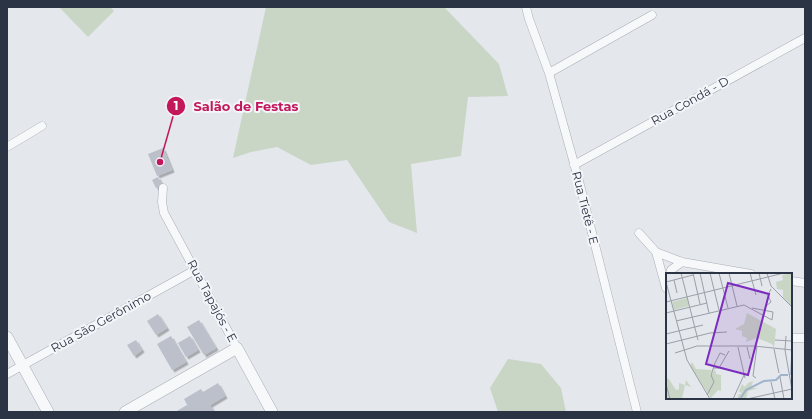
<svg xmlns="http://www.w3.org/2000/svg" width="812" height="419" font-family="Montserrat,sans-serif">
  <defs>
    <filter id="shadow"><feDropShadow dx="2.5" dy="2.5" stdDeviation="0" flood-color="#0004"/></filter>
  </defs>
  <rect width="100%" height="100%" fill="#e4e7ec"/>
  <path fill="#c9d6c5" d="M59,7H110L114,11L88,37Z
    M266,7H444L499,64L508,96L468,97L461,156L411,164L417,233L389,222L347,160L311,165L277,147L251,152L233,158Z
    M508,359L541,364L561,388L566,412H498L490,388Z"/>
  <path fill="#bbc0ca" filter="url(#shadow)" d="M163,148L172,170L157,176L148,154Z
    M158,177L162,185L156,188L152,180Z
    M158,314L167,328L156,335L147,321Z
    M199,320L216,348L204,355L187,327Z
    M171,336L186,362L172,370L157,344Z
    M190,336L198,350L186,357L178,343Z
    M136,340L142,350L134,356L127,345Z
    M218,383L225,396L210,405L214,412H191L184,399L201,389L203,392Z
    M187,405L191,412H175Z"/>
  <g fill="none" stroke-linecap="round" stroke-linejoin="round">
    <g stroke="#a9aeb7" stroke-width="9">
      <path id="minor" d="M526,7L529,19L549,73L580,185L637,412
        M549,73L652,15
        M7,147L42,126
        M574,165L805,38
        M163,188L162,202L164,213L237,348
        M639,233L656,252L682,262L751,274
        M656,252L666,288
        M670,274L671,270L682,262
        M791,281L805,283
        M791,338H805
        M7,374L195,270"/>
    </g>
    <g stroke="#a9aeb7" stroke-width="12">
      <path id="tertiary" d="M7,337L48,412
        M125,412L237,348L272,412"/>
    </g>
    <use href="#minor" stroke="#f7f8fa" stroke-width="8"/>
    <use href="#tertiary" stroke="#f7f8fa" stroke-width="11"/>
  </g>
  <g text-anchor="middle" stroke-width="4" stroke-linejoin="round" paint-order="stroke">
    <g font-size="12" fill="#2b3445" stroke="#f4f6f9">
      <text transform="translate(690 101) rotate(-29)" y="4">Rua Condá - D</text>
      <text transform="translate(585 208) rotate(76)" y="4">Rua Tietê - E</text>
      <text transform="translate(212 301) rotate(62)" y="4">Rua Tapajós - E</text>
      <text transform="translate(101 322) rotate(-29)" y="4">Rua São Gerônimo</text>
    </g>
  </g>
  <g transform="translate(666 273)">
    <rect width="126" height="126" fill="#e4e7ec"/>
    <path d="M126,0V34L117,24V17L111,16L110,9L117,7L116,2ZM21,25L23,33L8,37L6,29ZM81,40L110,56L108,75L106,71L91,65L80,69L81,65L76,63V58L69,56L78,51ZM26,89L30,96L46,97L43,103L49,96L50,101L55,102V118L52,117L45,125L24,93ZM0,105L3,106L10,117L13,116V110L19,112L20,107L25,114L19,112L16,126H0ZM87,108L85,115H92L82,118L80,126H71L73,121H76L73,118L76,111L79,114L82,110Z" fill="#c9d6c5"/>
    <path fill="none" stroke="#9fb4cc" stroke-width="2" d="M125,102L126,84M74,126L80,117L98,108L110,107L115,102H122"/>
    <path fill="none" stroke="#9a9fa9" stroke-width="1" d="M15,0L32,67M27,0L34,31M34,0L43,40M44,0L53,37M53,0L62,35M63,0L71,33M84,0L90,22M93,0L96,13M101,0L105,13L126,34M8,7L11,20M0,9L21,87L44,126M0,9L27,2M0,29L118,0M100,33L105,29L102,22L105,16M0,40L41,30M10,48L78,32L106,47L107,39L86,35M0,61L37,52M120,63L119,77L126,117M109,67L126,68M0,71L44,60L61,59M72,74L79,105M81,74L84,86M108,76L113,100M9,80L31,73H88L126,77M47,95H53L63,78M114,104L118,126M90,105L87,103L91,73M105,109L109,126M0,111L4,126M41,122L48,109L45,102L49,90L54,80L59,82M67,126L78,102M81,126L126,116"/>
    <path fill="#7b2cbf" fill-opacity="0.15" stroke="#7b2cbf" stroke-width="2" d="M62,10L103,21L82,102L40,91Z"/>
    <rect width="126" height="126" fill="none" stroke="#2b3445" stroke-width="2"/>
  </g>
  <path fill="none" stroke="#c2185b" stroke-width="1.5" d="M160 162L176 106"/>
  <g fill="#c2185b" stroke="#f4f6f9" stroke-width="1.5">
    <circle cx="160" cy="162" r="4"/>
    <circle cx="176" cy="106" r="10"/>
  </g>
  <g font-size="12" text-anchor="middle" font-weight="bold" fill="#fff">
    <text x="176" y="110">1</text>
  </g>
  <g font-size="13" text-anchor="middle" font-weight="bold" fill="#c2185b" stroke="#f4f6f9" stroke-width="4" stroke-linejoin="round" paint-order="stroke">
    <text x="246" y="111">Salão de Festas</text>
  </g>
  <rect width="812" height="419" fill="none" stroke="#2b3445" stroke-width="16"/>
</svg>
